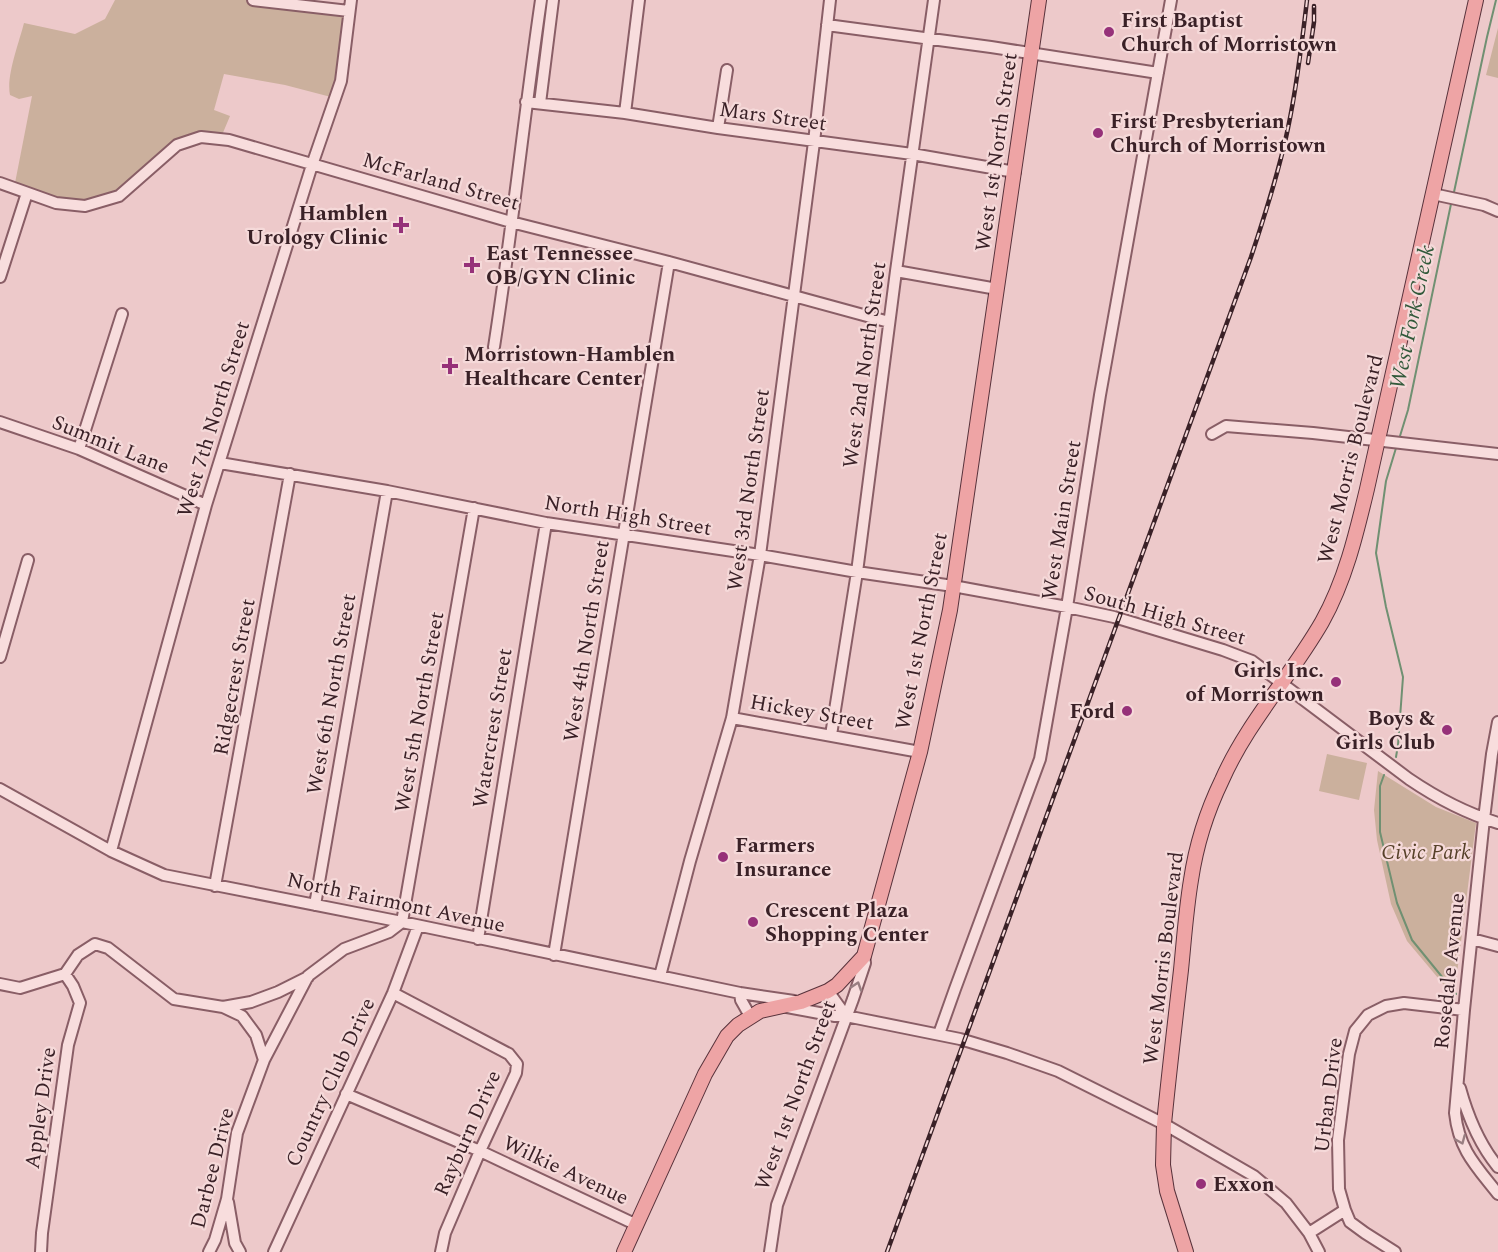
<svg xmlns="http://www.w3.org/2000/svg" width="1498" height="1252" font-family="Spectral,serif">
  <rect width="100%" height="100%" fill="#edc9ca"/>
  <path fill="#cbb09d" d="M115,0H249V4L344,14L336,79L331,97L285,85L224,74L214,110L230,116L222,135C215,134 207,132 199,133C155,138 135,196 87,202C82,202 77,201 73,200C50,197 36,191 15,183L32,96L19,99L10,95C6,76 19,43 24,23L75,34L105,19Z
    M1498,28V78L1486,75Z
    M1327,754L1367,763L1359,800L1319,791Z
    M1378,771L1436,807L1476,823L1454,997L1407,941L1391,904L1377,840L1374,810Z"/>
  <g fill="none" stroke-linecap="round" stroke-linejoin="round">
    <path stroke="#709072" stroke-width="2" d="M1454,192L1487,37L1496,0
      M1400,436L1408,410L1451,204
      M1396,757L1398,745L1403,677L1386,607L1376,553L1386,481L1396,448
      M1384,775L1380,786V832L1397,903L1412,940L1456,994"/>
    <g stroke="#895e66" stroke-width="14">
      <path id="minor" d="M253,0L349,11
        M827,25L991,47L1158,73
        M526,102L625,113L718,128L912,154L1015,172
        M540,103L553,0
        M625,113L639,0
        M718,128L727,70
        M0,183L56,203L85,206L119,196L177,145L201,137L229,140L511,222L669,262L889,322
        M1433,194L1484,205L1498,211
        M896,271L997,289
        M0,277L27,193
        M494,347C512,232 524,116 541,0
        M0,422L79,449L206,505
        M1212,434L1226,426L1313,433L1498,454
        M79,449L122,314
        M220,463L387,491L546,523L760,555L857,572L953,586L1067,607L1114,617L1223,650L1252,661L1409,779C1437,798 1465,813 1498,823
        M0,657L28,560
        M732,718L920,752
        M1498,722L1492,754L1484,819L1464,1010L1455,1113C1459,1150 1476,1166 1498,1194
        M831,735L857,572L896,271L934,0
        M0,789L111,851L164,875L402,922L740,993L794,1001
        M111,851L206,505L312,165L341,81L351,0
        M215,886L290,474
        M315,905L387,491
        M402,922L474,508
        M478,939L546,523
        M1472,939L1498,946
        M554,955L669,262
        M660,976L690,861L732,718L760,555L814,142L830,0
        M0,984L20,988L65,974L78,955L95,944L108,948L174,999L223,1007L242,1016L256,1035L264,1060
        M828,991L846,1016
        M393,993L509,1054L517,1064L516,1073L480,1151L445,1233L441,1252
        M740,993L741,1000L750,1016
        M223,1007L251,1002L278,992L308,977
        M787,1007L835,1016H846L960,1039L1007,1053L1058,1071L1164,1124L1254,1176L1286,1203L1309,1233L1319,1252
        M939,1034L955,989L1040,759L1067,607L1100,395L1171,0
        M1460,1088C1468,1117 1479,1144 1498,1167
        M346,1094L480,1151L637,1225
        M228,1202L235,1243L240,1252
        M1345,1210L1339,1189L1338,1140L1349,1054L1355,1031L1368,1015L1386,1006L1404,1003L1464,1010
        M1309,1233L1345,1210L1350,1222L1365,1233L1395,1252
        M41,1252L42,1233L68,1045L80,1003L73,986L65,974
        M209,1252L215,1240L227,1199L237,1133L264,1060L308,976L344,949L389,932L402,922
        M274,1252L393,993L418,926
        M770,1252L777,1205L853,999L865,963L864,956"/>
    </g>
    <g stroke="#58323b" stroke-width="16">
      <path id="major" d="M624,1252L705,1074L727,1036L738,1025L760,1011L801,1002L828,991L837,985L864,956L920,752L950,610L1039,0
        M1186,1252L1167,1191L1163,1165L1164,1124C1169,1073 1175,1022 1181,970C1184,940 1186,910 1191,880C1196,846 1207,811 1222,780C1247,723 1291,676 1322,622C1345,581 1356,535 1367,489L1476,0"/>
    </g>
    <use href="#minor" stroke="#f8dddd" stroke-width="10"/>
    <use href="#major" stroke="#eea4a5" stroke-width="14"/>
    <g stroke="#3a2127" stroke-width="4.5">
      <path id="rail" d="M1308,63L1314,22V6
        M887,1252L1251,257C1265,215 1279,172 1288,128C1297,86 1302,43 1307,0"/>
    </g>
    <use href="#rail" stroke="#f5d9d9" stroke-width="2" stroke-dasharray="7" stroke-linecap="butt"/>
  </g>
  <defs><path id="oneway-chevron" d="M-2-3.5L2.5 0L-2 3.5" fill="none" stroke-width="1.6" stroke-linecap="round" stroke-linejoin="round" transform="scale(1.5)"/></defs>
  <g stroke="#997f82">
    <use href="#oneway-chevron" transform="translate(857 986) rotate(-72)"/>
    <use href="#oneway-chevron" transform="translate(1461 1140) rotate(67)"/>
  </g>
  <g fill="#963179" stroke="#f5d9d9" stroke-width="2">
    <circle cx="1109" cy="32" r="6"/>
    <circle cx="1098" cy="133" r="6"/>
    <path d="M398 216h6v6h6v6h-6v6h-6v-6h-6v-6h6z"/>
    <path d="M469 256h6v6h6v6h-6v6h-6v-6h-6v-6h6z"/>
    <path d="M447 357h6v6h6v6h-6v6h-6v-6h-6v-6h6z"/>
    <circle cx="1336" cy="682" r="6"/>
    <circle cx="1127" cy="711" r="6"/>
    <circle cx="1447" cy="730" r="6"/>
    <circle cx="723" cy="857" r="6"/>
    <circle cx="753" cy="922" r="6"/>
    <circle cx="1201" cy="1184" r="6"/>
  </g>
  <g text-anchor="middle" stroke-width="4.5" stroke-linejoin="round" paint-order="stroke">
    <g font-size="21" font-weight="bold" fill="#3a2127" stroke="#f5d9d9" text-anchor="start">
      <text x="1121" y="27">First Baptist<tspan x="1121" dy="24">Church of Morristown</tspan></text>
      <text x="1110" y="128">First Presbyterian<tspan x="1110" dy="24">Church of Morristown</tspan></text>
      <text x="388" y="220" text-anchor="end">Hamblen<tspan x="388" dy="24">Urology Clinic</tspan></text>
      <text x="486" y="260">East Tennessee<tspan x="486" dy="24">OB/GYN Clinic</tspan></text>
      <text x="464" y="361">Morristown-Hamblen<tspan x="464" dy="24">Healthcare Center</tspan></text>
      <text x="1324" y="677" text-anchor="end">Girls Inc.<tspan x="1324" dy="24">of Morristown</tspan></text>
      <text x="1115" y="718" text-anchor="end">Ford</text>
      <text x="1435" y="725" text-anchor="end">Boys &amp;<tspan x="1435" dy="24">Girls Club</tspan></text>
      <text x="735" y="852">Farmers<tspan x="735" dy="24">Insurance</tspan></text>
      <text x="765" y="917">Crescent Plaza<tspan x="765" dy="24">Shopping Center</tspan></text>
      <text x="1213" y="1191">Exxon</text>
    </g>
    <g font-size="21" fill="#3a2127" stroke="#f5d9d9">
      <text transform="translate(773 116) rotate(8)" y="7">Mars Street</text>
      <text transform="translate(996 152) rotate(-82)" y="7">West 1st North Street</text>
      <text transform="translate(441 181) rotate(16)" y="7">McFarland Street</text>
      <text transform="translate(864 365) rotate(-82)" y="7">West 2nd North Street</text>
      <text transform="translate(213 419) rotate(-73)" y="7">West 7th North Street</text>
      <text transform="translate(111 444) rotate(22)" y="7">Summit Lane</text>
      <text transform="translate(1350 459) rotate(-76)" y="7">West Morris Boulevard</text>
      <text transform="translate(748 490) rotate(-82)" y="7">West 3rd North Street</text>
      <text transform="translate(628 515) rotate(9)" y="7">North High Street</text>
      <text transform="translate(1061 520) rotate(-81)" y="7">West Main Street</text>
      <text transform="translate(1165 615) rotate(16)" y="7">South High Street</text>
      <text transform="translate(921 631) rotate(-79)" y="7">West 1st North Street</text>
      <text transform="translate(586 641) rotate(-81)" y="7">West 4th North Street</text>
      <text transform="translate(234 677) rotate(-80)" y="7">Ridgecrest Street</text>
      <text transform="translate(331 694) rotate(-80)" y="7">West 6th North Street</text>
      <text transform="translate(419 712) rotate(-80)" y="7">West 5th North Street</text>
      <text transform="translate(812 712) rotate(10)" y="7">Hickey Street</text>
      <text transform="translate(492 728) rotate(-81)" y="7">Watercrest Street</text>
      <text transform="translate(396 902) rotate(12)" y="7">North Fairmont Avenue</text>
      <text transform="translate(1163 958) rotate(-83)" y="7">West Morris Boulevard</text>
      <text transform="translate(1449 971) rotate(-84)" y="7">Rosedale Avenue</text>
      <text transform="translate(330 1082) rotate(-65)" y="7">Country Club Drive</text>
      <text transform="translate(795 1095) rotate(-70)" y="7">West 1st North Street</text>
      <text transform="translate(1328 1095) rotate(-83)" y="7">Urban Drive</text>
      <text transform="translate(40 1108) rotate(-82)" y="7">Appley Drive</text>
      <text transform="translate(467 1133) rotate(-66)" y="7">Rayburn Drive</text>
      <text transform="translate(212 1168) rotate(-76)" y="7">Darbee Drive</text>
      <text transform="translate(566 1170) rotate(25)" y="7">Wilkie Avenue</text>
    </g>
    <g font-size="21" font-style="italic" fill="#564129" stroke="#f5d9d9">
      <text x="1426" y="859">Civic Park</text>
    </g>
    <g font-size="22" font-style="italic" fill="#31593a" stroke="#f5d9d9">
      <text transform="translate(1411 317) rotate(-78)" y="8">West Fork Creek</text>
    </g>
  </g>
</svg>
